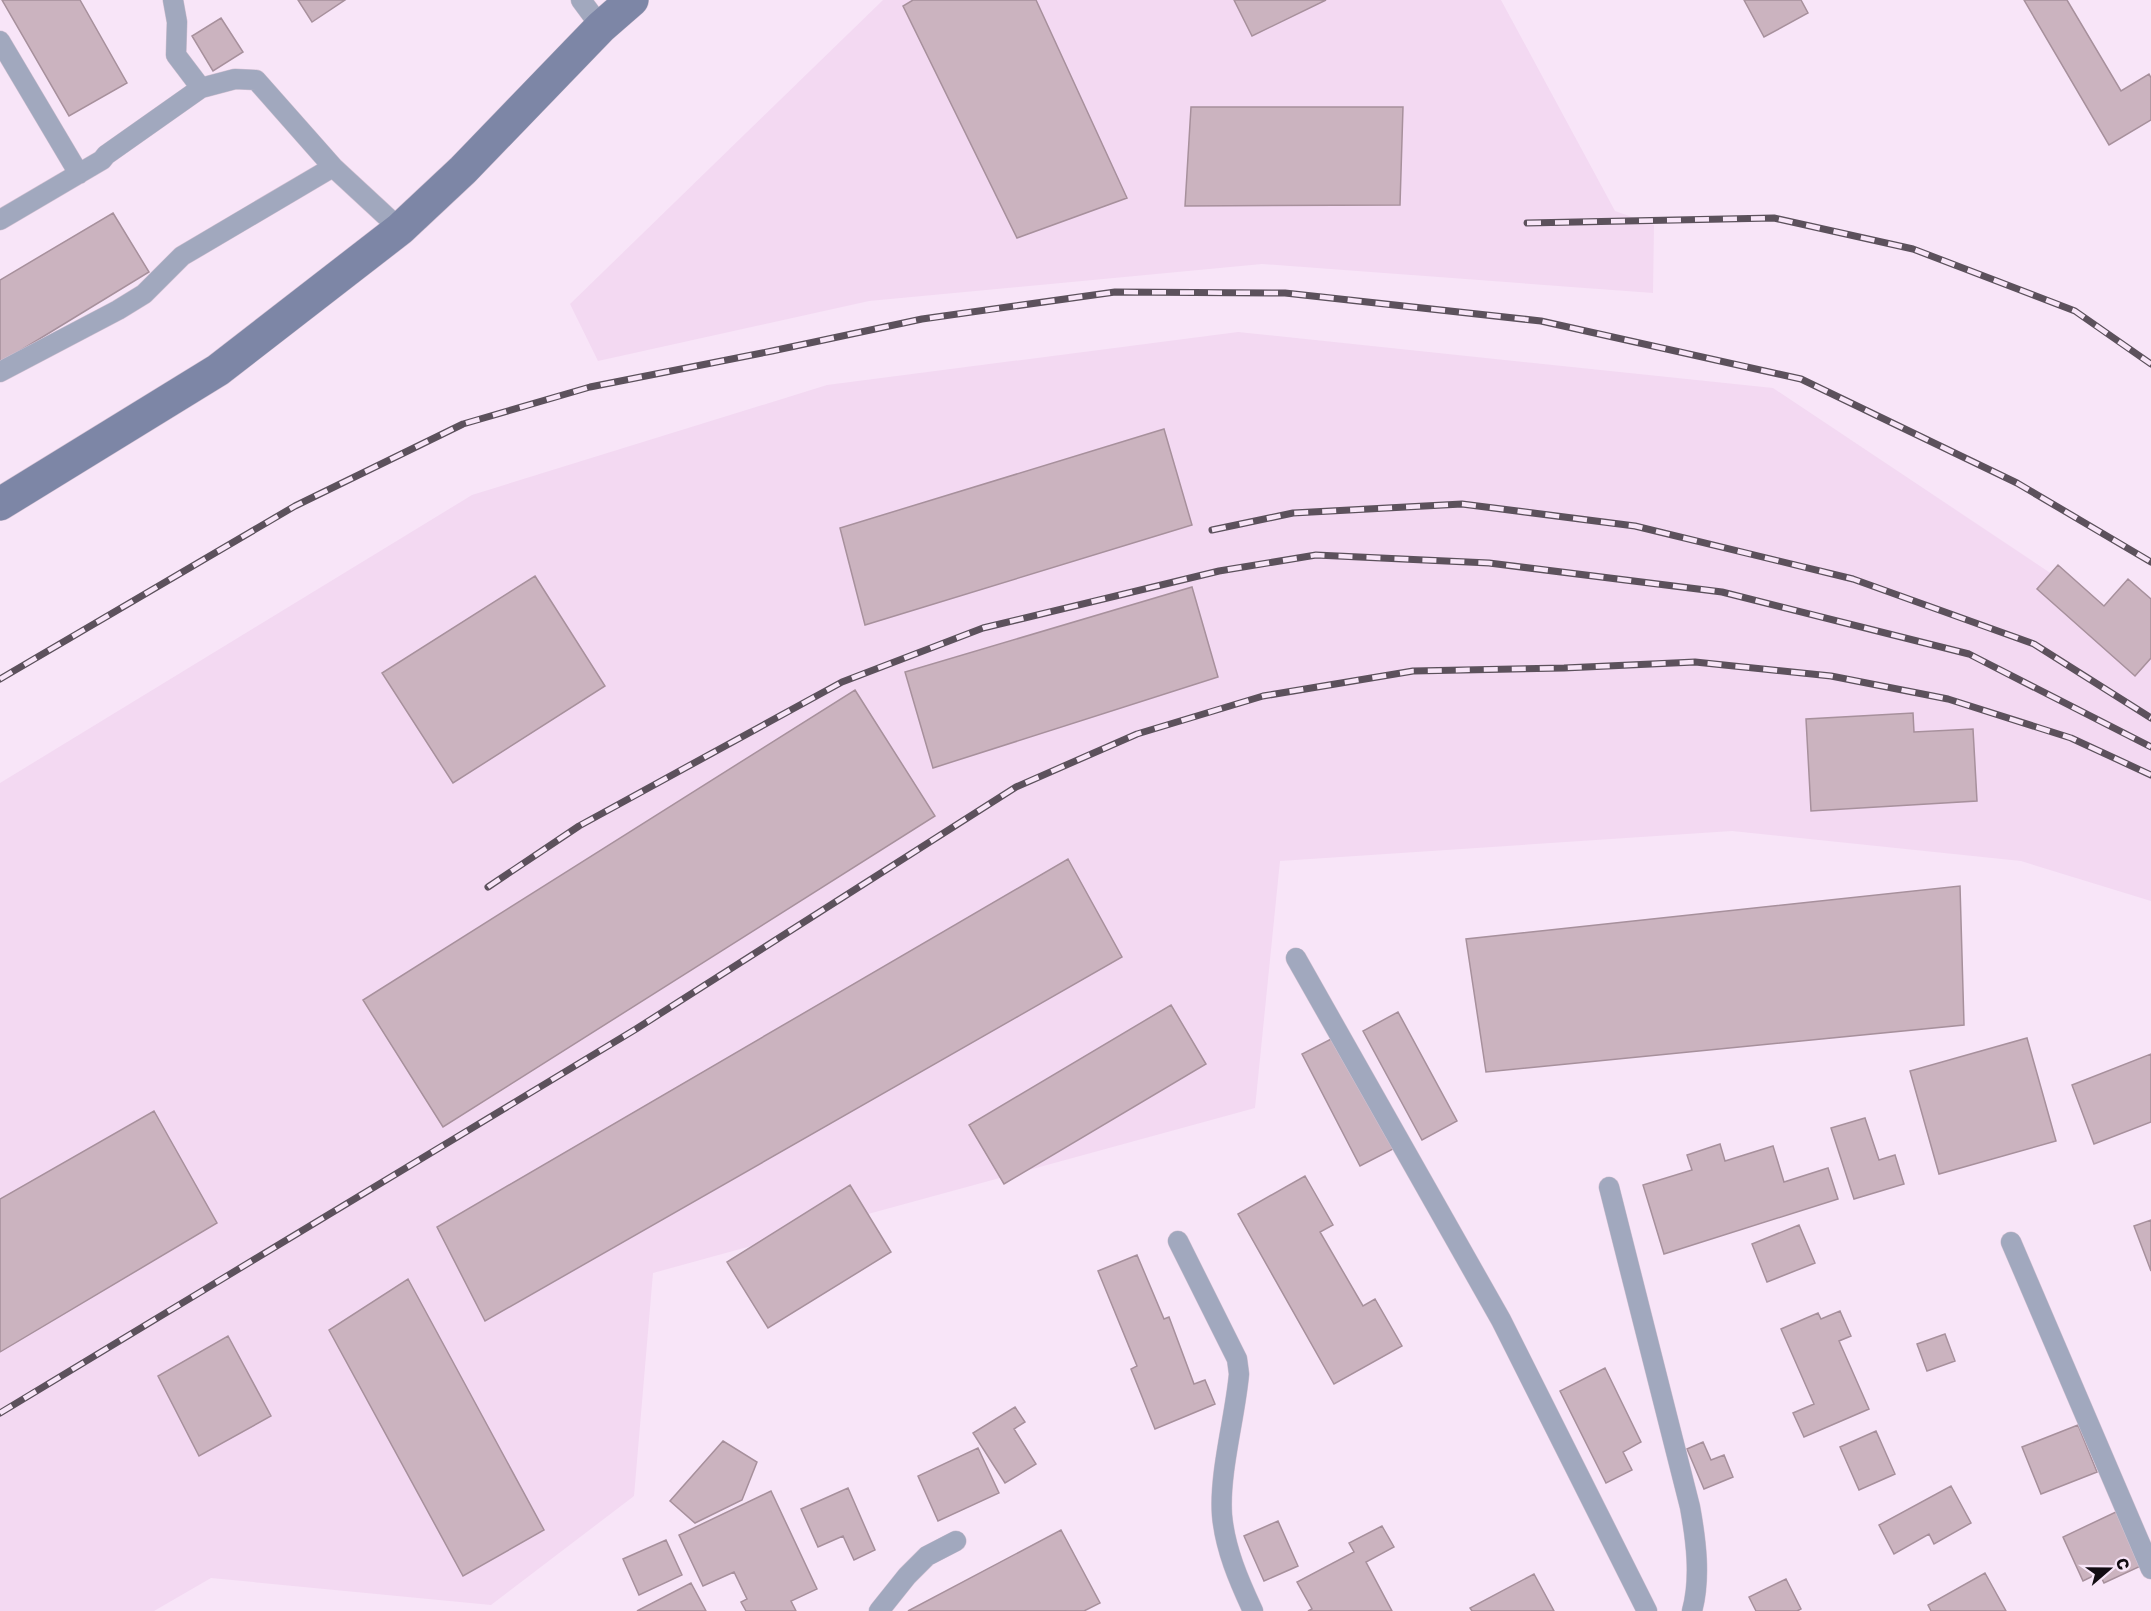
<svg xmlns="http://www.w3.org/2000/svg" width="2151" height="1611" font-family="'Golos Text',sans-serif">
  <rect width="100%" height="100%" fill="#f8e5f8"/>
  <path fill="#f3d9f2" d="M883,0H1501L1615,211L1654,225L1653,293L1262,264L869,301L598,361L570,304Z
    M1238,332L1773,388L2151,640V901L2021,861L1732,831L1280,861L1255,1108L653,1273L634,1496L491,1605L211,1578L154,1611H0V783L472,495L827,385Z"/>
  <path fill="#cbb3bf" stroke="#a7909c" stroke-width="1.5" d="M2,0H80L127,83L69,116Z
    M298,0H345L312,22Z
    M913,0H1036L1127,198L1017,238L903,6Z
    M1234,0H1326L1252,36Z
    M1744,0H1801L1808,13L1764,37Z
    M2024,0H2067L2121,91L2149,74L2151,78V120L2109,145Z
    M221,18L243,52L213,71L192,36Z
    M1191,107H1403L1400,205L1185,206Z
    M113,213L149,272L0,363V280Z
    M1164,429L1192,525L865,625L840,528Z
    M2058,565L2104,606L2128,579L2151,599V658L2135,676L2037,589Z
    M535,576L605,686L453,783L382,673Z
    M1192,587L1218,677L933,768L905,672Z
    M855,690L935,816L443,1127L363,1000Z
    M1913,713L1914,732L1973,729L1977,801L1811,811L1806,719Z
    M1068,859L1122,957L485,1321L437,1227Z
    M1960,886L1964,1025L1486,1072L1466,939Z
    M1171,1005L1206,1064L1004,1184L969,1125Z
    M1398,1012L1457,1121L1422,1140L1363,1031Z
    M1335,1037L1393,1149L1360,1166L1302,1054Z
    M2027,1038L2056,1141L1939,1174L1910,1071Z
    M2151,1054V1122L2094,1144L2072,1085Z
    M154,1111L217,1223L0,1352V1199Z
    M1865,1118L1879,1160L1895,1155L1904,1184L1854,1199L1831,1128Z
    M1720,1144L1725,1161L1773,1146L1784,1182L1828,1168L1838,1199L1664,1254L1643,1185L1692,1170L1687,1155Z
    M1305,1176L1333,1225L1320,1232L1363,1306L1375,1299L1402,1346L1334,1384L1238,1214Z
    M850,1185L891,1252L768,1328L727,1262Z
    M2151,1220V1271L2134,1226Z
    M1799,1225L1815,1263L1767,1282L1752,1244Z
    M1137,1255L1164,1319L1169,1317L1194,1384L1205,1380L1215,1404L1155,1429L1131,1369L1137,1366L1098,1271Z
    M408,1279L544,1530L463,1576L329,1330Z
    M1840,1311L1851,1336L1839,1341L1869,1409L1804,1437L1793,1413L1814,1404L1781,1329L1818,1313L1821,1319Z
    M1945,1334L1955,1361L1927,1371L1917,1344Z
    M228,1336L271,1416L199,1456L158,1376Z
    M1605,1368L1641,1442L1623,1452L1632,1470L1606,1483L1560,1391Z
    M1015,1407L1025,1422L1014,1429L1036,1464L1005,1483L973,1433Z
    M2078,1425L2097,1472L2041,1494L2022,1447Z
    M1876,1431L1895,1474L1859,1490L1840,1447Z
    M723,1441L757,1462L742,1500L695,1523L670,1501Z
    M1703,1442L1711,1460L1724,1455L1733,1477L1704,1489L1687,1449Z
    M978,1448L999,1493L938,1521L918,1476Z
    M1951,1486L1971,1523L1934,1544L1929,1534L1894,1554L1879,1525Z
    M848,1488L875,1550L854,1560L843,1536L818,1547L801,1509Z
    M771,1491L817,1589L791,1601L796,1611H746L741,1602L747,1599L734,1572L703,1586L679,1535Z
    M2118,1511L2143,1565L2104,1583L2099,1573L2083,1581L2063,1537Z
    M1278,1521L1298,1566L1264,1581L1244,1536Z
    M1382,1526L1394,1547L1366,1562L1392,1611H1308L1312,1609L1297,1582L1354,1552L1349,1543Z
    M1061,1530L1100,1603L1084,1611H908Z
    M666,1540L682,1575L639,1595L623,1559Z
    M1985,1573L2006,1611H1931L1928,1605Z
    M1534,1574L1554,1611H1472L1470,1608Z
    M1786,1579L1801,1609L1797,1611H1756L1749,1597Z
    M691,1583L706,1611H637Z"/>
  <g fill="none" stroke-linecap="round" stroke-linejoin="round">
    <g stroke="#d3c2d3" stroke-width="21">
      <path id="service" d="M173,0L177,22L176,55L201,88
        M581,0L601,27
        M0,41L79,174
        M0,220L102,160L106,155L201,88L235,79L256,80L333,167L400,229
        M0,372L118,310L144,294L182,256L333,167
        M1296,958L1501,1320L1647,1611
        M1609,1187L1690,1507C1696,1540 1701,1578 1692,1611
        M1178,1241L1237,1359L1239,1374C1235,1418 1219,1473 1222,1515C1225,1549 1239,1581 1253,1611
        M2011,1242L2151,1569
        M879,1611L907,1576L927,1556L956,1541"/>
    </g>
    <g stroke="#d3c2d3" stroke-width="34">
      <path id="secondary" d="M0,504L218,370L400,229L463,170L601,27L632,0"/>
    </g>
    <use href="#service" stroke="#a1a8be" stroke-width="20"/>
    <use href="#secondary" stroke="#7d86a6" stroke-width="33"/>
    <g stroke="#5c515c" stroke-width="7">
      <path id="rail" d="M1527,223L1774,218L1913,249L2075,311L2151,364
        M1212,530L1293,513L1462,504L1635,526L1853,579L2034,644L2151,718
        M0,679L295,506L463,424L590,387L772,351L922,319L1115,292L1285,293L1541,321L1801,379L2017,483L2151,562
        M488,887L579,826L842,682L983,628L1219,571L1316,555L1489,563L1722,592L1969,654L2151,747
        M0,1413L636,1029L1016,787L1137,734L1263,696L1413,671L1564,668L1695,662L1831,676L1948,699L2071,738L2151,775"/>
    </g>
    <use href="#rail" stroke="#f8e5f8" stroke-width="4.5" stroke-dasharray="14" stroke-linecap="butt"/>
  </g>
  <g transform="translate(2109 1569) rotate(70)" stroke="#f8e5f8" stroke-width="4.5" paint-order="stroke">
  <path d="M0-4.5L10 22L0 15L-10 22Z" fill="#120c12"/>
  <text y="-9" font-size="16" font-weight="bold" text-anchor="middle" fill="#120c12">С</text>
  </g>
</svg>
